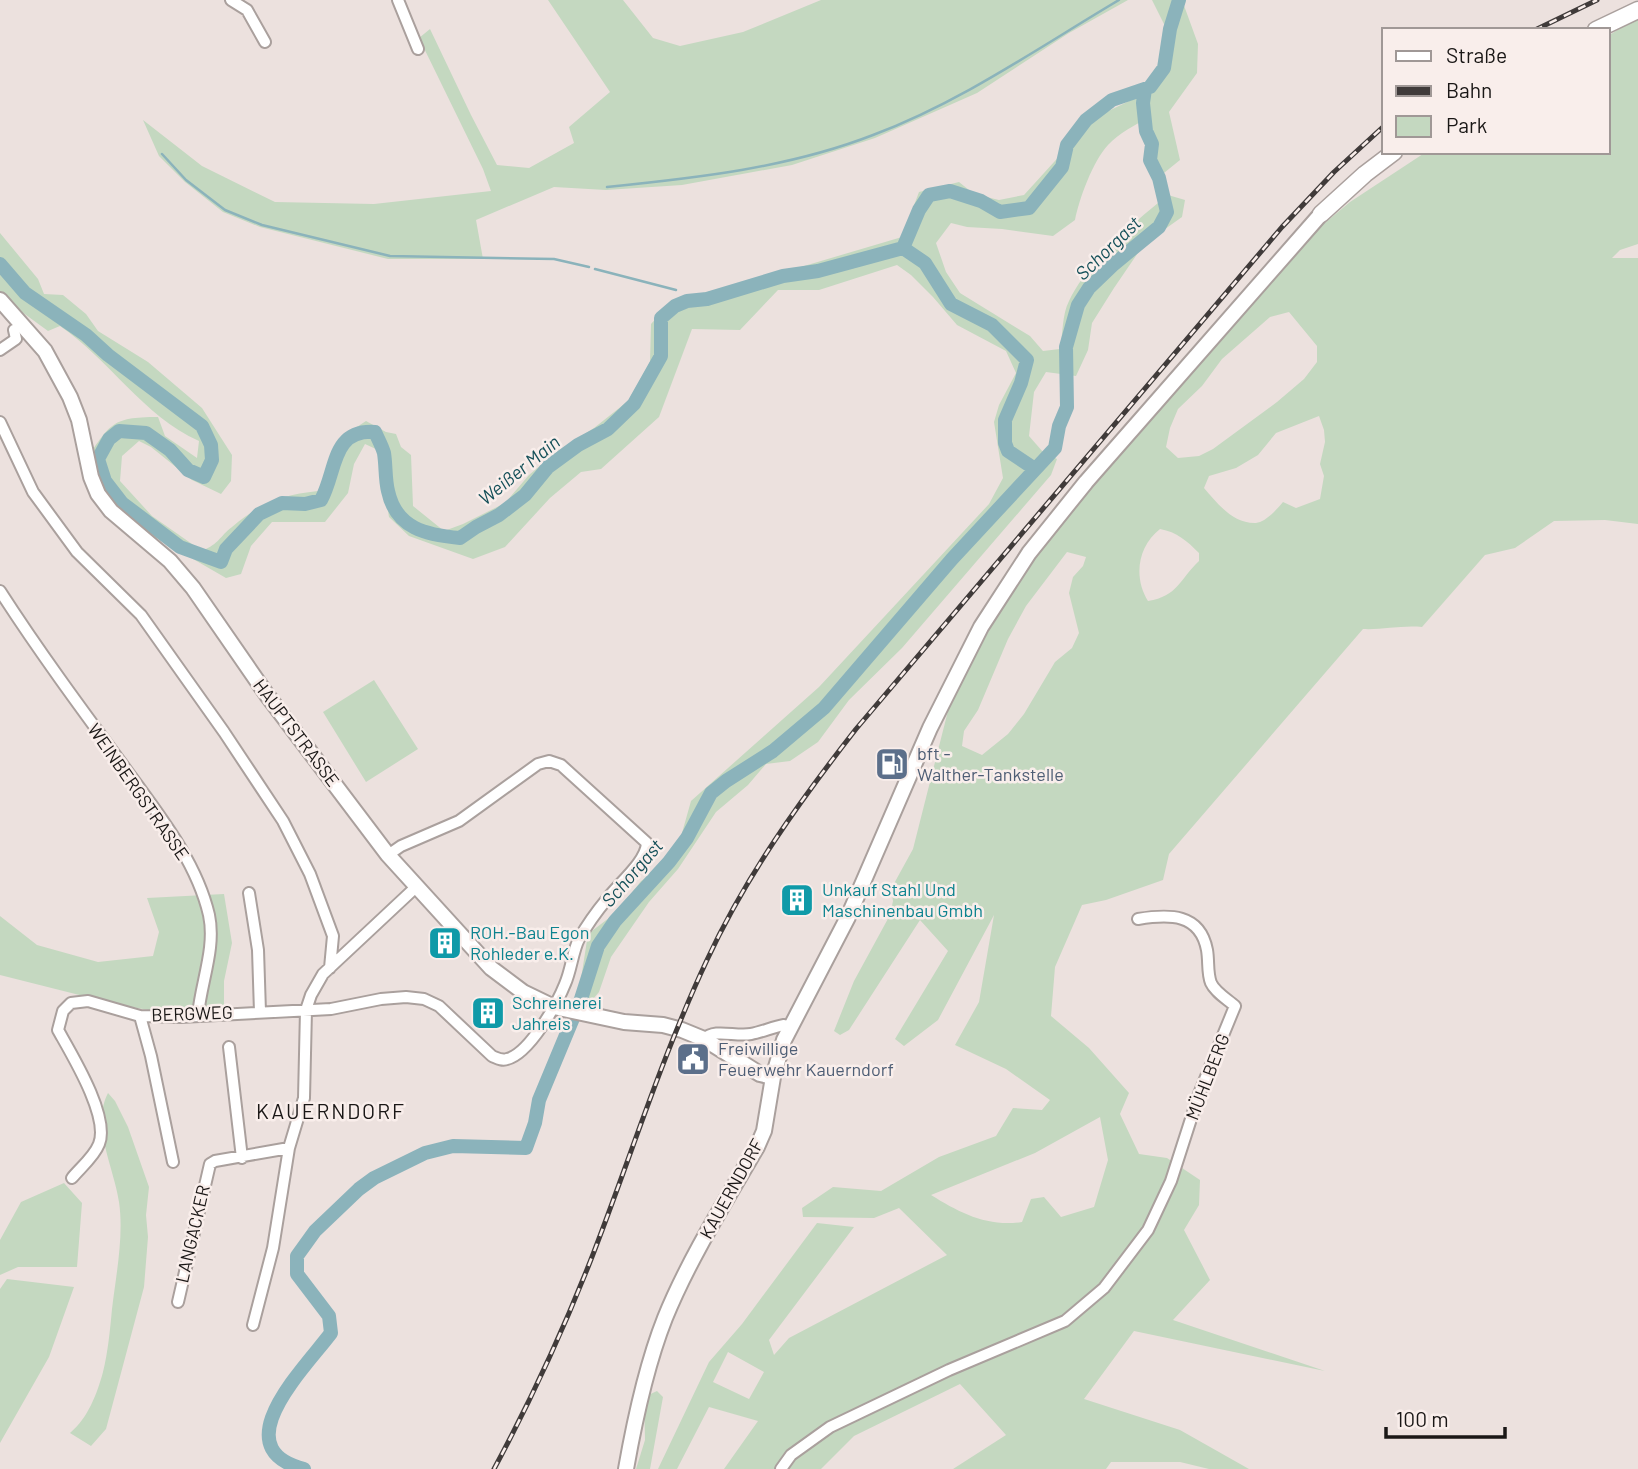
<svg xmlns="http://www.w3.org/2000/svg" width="1638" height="1469" font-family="Barlow,sans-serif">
  <rect width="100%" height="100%" fill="#ece1de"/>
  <path fill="#c4d8c0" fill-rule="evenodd" d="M548,0H623L653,38L680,46L743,32L821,0H1128L1069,33L977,93L875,138L792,165L682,185L606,190L554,187L476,220L483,259H388L260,227L223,212L185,182L159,156L143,120L202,166L275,202L374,204L491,191L483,169L419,38L430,29L471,115L497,165L529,168L574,143L569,127L610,92Z
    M1152,0H1182L1198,44L1197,73L1169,112L1180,160L1159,177L1150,117C1135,125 1119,133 1108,145C1093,161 1079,199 1075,220L1053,236L1002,229L967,227L951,223L936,243L946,272L960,293L1030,336L1043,351L1060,349C1063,334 1062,314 1069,301C1086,264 1136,220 1168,195L1185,200L1182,217L1144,244L1114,288L1092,323L1088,350L1076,376L1046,372L1034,392L1029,436L1043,452L1057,459L1051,475L902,648L849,700L818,742L790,761L766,764L748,785L716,812L678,869L649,902L611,957L599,992L582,1012L570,1009L578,998L588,934L618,911L641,881L655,872L680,840L691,801L819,687L989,504L1003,478L994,422L999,405L1016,373L1006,351L957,325L933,297L911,275L897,265L819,290H778L740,330L692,329L659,417L601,469L581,472L550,498L505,547L473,559L409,536L389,517L378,450L365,444L354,464L348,493L325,522H272L251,546L241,574L226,578L129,522L100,490L84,462C111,425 109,417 158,417L165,436L197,458L199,441C143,416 109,359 60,326L48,331L0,296V233L38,279L44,294L63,295L86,314L98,331L148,362L202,408L232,455L231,481L221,494L192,480L151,447L139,441L122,456L120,481L152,516L202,551C220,543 219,537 232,527C261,503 281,495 318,491L340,438L366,421L386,432L396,434L401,447L411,455L413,506L444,531L463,524L505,503L529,475L555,453L594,428L628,401L650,362L651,324L673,300L750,282L902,237L919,192L959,182L974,194L999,200L1024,195L1094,118L1154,89L1171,68L1168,32Z
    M1638,17V244L1620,250L1612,258H1638V524L1605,520L1554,521L1515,548L1485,555L1422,627C1402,625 1382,630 1363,629L1169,854L1163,880L1106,900L1082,905L1055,967L1051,1016L1089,1048L1129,1093L1120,1114L1139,1154L1167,1158L1200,1180L1199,1205L1184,1230L1210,1280L1173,1320L1325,1371L1134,1331L1084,1399L1180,1430L1249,1469H1209L1180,1462H1111L1106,1469H953L1006,1435L960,1384L854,1436L821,1469H724L758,1421L709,1407L677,1469H658L709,1362L742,1324L817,1223L854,1227L769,1340L774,1355L789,1338L947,1255L899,1208L874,1218L803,1217L802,1208L833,1187L881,1191L939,1157L996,1136L1013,1108L1042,1110L1050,1100L1006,1069L955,1045L979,1002L994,915L938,1020L904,1046L895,1039L948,951L920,920L849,1030L840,1035L834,1031L854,981L890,915L893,901L891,889L913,849L951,699L1017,580L1079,502L1206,353L1314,232L1350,202L1426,152H1608V36ZM1289,312L1317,346V362L1304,379L1277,402L1213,449L1199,456L1178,458L1166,447L1170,428L1178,409L1202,386L1222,359L1270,317ZM1319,416L1324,430L1325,442L1320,464L1324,476L1320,499L1296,508L1283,502C1276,510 1266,522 1256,523C1233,524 1217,503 1204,488L1209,476L1236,468L1258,455L1276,433ZM1160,529C1177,532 1187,541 1199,553V561C1179,580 1178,596 1148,601C1133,577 1138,546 1160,529ZM1067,552L1086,557L1083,566L1073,577L1069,593L1079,633L1072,648L1055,662L1024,714L1008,734L982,755L962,746L964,731L978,710L1008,639L1026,606ZM1100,1117L1108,1160L1094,1207L1061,1217L1044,1197L1031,1199L1022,1222C987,1227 960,1213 931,1195L1035,1153ZM728,1352L764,1372L749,1399L713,1382Z
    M374,680L418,749L366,782L323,712Z
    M224,894L232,943L224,981V1005L161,1012L119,1005L0,975V916L37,945L98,962L153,956L159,932L147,898Z
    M108,1093L115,1101L128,1127L149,1187L146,1215L148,1237L144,1287L106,1429L91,1446L70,1433C88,1418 97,1394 103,1372C108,1352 110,1330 112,1309C116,1275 124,1236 119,1202C114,1167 91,1126 108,1093Z
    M64,1183L82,1203L77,1267H18L0,1275V1240L21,1202Z
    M7,1279L74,1287L49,1357L0,1443V1289Z
    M657,1391L663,1397L650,1469H636L645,1440L644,1397Z"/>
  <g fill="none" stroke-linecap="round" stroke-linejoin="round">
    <path stroke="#8bb3bb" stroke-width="2.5" d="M162,154L186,180L225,210L262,225L390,256L554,259L589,267
      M607,187C696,178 788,168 873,135C961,102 1038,48 1119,0
      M595,269L676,290"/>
    <path stroke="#8bb3bb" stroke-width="14" d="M903,248L925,263L951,304L992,325L1027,360L1021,383L1005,420V443L1008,451L1035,469
      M0,264L25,293L86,335L108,355L202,426L211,445L212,460L204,477L188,470L170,450L146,433L119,431L109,439L98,459L105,481L122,503L180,547L221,562L226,549L259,514L282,503L305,504L321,500C337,471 331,429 375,432C378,439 382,446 384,453C386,465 385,479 388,491C396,529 427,535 460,538L476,527L499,515L525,495L548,467L578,445L608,429L634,404L661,356V318L675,306L687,301L707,299L783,276L818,271L903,248L919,210L929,195L950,191L981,201L1000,212L1029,208L1062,167L1067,145L1086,120L1112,100L1150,87L1164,68L1170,29L1179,0
      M304,1469C222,1448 305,1368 331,1333L329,1316L297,1274V1256L315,1231L359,1189L374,1178L425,1153L453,1146L526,1148L535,1123L539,1100L581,999L598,946L615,921L669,862L687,838L711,793L726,781L773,751L824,708L952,559L1055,448L1059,426L1067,407L1066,347L1078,305L1089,288L1114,264L1159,227L1167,212L1159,178L1150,160L1152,144L1146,131L1143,103L1145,89"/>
    <g stroke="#aaa09d" stroke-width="14">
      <path id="minor" d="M231,0L247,10L265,42
        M398,0L418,49
        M0,350L16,339L14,330
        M0,422L33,492L77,552L141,615L224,732L283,821L310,874L333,936L330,968
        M0,591C38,650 80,707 122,764C155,810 196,859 209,915C216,948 201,982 198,1015
        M249,893L258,950L260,1012
        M140,1016L151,1056L173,1162
        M704,1039C715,1028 735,1037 751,1034C762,1032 773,1027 784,1025L790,1028
        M229,1047L242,1158
        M72,1178C80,1168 94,1157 99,1144C110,1117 72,1055 58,1030L63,1011L71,1003L88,1001L140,1016L181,1017L331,1009L381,999L406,997L424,999L439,1006L492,1056C497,1058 502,1061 507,1059C529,1054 557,1004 565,984C571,971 573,950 579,939C587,925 597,911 607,899C618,884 646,862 647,843L561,765L549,761L538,764L459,821L401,846L388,855
        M178,1302L210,1164L215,1161L289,1148
        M253,1325L273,1248L289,1148L304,1098L306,1010L311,995L323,974L416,887
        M781,1469L791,1455L830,1427L949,1370L1065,1321L1104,1288L1148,1230L1171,1181L1199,1094L1235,1006C1227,999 1215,992 1211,983C1207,973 1209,961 1207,950C1200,913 1169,914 1138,919"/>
    </g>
    <g stroke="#aaa09d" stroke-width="18">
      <path id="major" d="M0,300L45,351L70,397L79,420L91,477L98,494L111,511L170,561L193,588L267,695L388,855L491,968L523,992L554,1007L624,1022L663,1025L682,1030L704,1039L760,1074L773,1077
        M626,1469C635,1418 646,1366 665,1318C689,1259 725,1202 757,1147L764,1131L773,1077L784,1040L848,917L930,728L981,627L1029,553L1086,482L1321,214"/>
    </g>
    <g stroke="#aaa09d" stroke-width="19">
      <path id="highway" d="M1596,30L1638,10
        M1321,214L1365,174L1394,152"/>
    </g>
    <use href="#minor" stroke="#fff" stroke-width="10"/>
    <use href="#major" stroke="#fff" stroke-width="14"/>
    <use href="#highway" stroke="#fff" stroke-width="16"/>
    <g stroke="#403b3a" stroke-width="5">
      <path id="rail" d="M1535,30L1597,0
        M494,1469C530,1402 562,1333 590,1262C629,1162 661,1058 707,960C746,876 799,802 856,729L1282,227L1334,172L1384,126"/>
    </g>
    <use href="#rail" stroke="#f9eeeb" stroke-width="2.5" stroke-dasharray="8" stroke-linecap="butt"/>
  </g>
  <defs>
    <g id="fuel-square" transform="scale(1.75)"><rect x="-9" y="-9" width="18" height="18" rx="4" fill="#5c6f8a" stroke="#f9eeeb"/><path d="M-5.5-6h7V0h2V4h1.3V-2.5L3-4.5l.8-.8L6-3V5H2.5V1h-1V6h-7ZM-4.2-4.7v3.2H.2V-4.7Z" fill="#fff"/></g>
    <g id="building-square" transform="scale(1.75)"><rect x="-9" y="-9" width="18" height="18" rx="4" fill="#0f9aa8" stroke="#f9eeeb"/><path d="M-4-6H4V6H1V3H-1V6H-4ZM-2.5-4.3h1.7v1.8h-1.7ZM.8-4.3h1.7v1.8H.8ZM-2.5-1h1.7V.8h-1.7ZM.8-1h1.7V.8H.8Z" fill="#fff"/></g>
    <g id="civic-square" transform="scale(1.75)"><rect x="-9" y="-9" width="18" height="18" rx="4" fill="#5c6f8a" stroke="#f9eeeb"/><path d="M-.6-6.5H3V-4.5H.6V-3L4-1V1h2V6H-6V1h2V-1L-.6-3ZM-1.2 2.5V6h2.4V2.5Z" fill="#fff"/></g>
  </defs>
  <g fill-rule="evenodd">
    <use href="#fuel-square" x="892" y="764"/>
    <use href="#building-square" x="797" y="900"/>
    <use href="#building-square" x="445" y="943"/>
    <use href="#building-square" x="488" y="1013"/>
    <use href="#civic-square" x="693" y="1059"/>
  </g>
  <g text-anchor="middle" stroke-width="5" stroke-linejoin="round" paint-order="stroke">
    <g font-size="18" fill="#1a1716" stroke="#f9eeeb">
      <text transform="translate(296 733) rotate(53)" y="6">HAUPTSTRASSE</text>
      <text transform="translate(138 792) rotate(55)" y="6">WEINBERGSTRASSE</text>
      <text transform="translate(192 1014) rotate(-2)" y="6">BERGWEG</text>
      <text transform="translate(1208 1077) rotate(-69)" y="6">MÜHLBERG</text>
      <text transform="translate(732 1189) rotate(-61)" y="6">KAUERNDORF</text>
      <text transform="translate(193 1234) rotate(-77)" y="6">LANGACKER</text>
    </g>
    <g font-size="18" fill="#4e5e75" stroke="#f9eeeb" text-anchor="start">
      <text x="917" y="760">bft -<tspan x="917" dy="21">Walther-Tankstelle</tspan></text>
      <text x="718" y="1055">Freiwillige<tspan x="718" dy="21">Feuerwehr Kauerndorf</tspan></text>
    </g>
    <g font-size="18" fill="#0d838f" stroke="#f9eeeb" text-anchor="start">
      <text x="822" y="896">Unkauf Stahl Und<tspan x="822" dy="21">Maschinenbau Gmbh</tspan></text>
      <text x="470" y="939">ROH.-Bau Egon<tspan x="470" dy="21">Rohleder e.K.</tspan></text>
      <text x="512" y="1009">Schreinerei<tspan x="512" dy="21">Jahreis</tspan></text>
    </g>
    <g font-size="19" font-style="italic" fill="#155059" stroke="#f9eeeb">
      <text transform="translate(1108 248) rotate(-44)" y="7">Schorgast</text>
      <text transform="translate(519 470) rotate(-39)" y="7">Weißer Main</text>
      <text transform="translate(632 873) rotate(-49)" y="7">Schorgast</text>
    </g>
    <g font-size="21" letter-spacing="2" fill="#1a1716" stroke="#f9eeeb">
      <text x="331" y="1119">KAUERNDORF</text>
    </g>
  </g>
  <rect x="1382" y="28" width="228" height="126" fill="#f9eeeb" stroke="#a09896" stroke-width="2"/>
  <rect x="1396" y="51" width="35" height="10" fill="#ffffff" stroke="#a09896" stroke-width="2"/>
  <text x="1446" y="63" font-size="21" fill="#1a1716">Straße</text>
  <rect x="1396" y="86" width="35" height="10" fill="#403b3a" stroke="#a09896" stroke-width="2"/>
  <text x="1446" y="98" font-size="21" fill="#1a1716">Bahn</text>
  <rect x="1396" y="116" width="35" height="21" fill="#c4d8c0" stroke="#a09896" stroke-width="2"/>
  <text x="1446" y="133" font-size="21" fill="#1a1716">Park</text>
  <path d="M1386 1427v10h119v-10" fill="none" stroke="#1a1716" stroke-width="3.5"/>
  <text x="1396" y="1427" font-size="21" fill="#1a1716" stroke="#f9eeeb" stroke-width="5" paint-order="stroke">100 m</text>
</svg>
